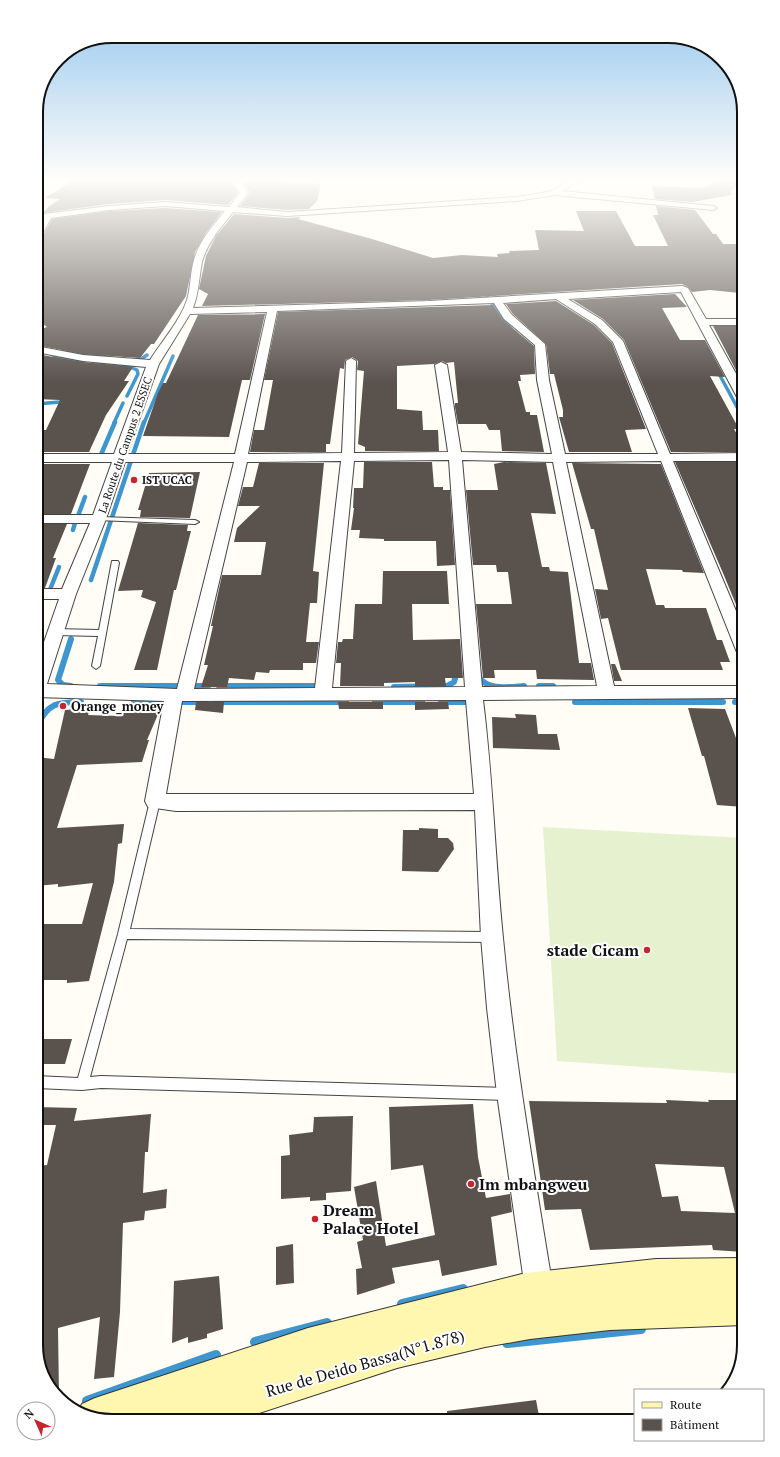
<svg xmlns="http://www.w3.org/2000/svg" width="780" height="1457" font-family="'PT Serif',serif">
  <rect width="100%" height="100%" fill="#fffdf5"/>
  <path fill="#e6f2cf" d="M543,827L744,838V1074L557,1061Z"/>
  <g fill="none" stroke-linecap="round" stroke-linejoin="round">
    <path stroke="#3f96cf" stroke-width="3.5" d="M482,290L510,328
      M63,352L107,357
      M54,357L84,361
      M133,360L141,359L147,355
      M97,363L130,367L137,370L138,374L127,396
      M717,370L744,420
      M36,404L60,402
      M114,423L123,403
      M144,423L173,356"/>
    <path stroke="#3f96cf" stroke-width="4.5" d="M100,457L115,422
      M78,516L85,497
      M73,530L75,523
      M91,580L144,422
      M49,592L59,567"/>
    <path stroke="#3f96cf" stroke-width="6" d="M71,639L58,680L63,685L71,686
      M478,676C487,691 509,687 524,686
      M100,686H180
      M193,686H208
      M219,686H318
      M539,686H553
      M394,687L447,686L454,682L456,675
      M134,702H204
      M217,702H346
      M375,702H422
      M441,702H467
      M575,702H723
      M735,702H744
      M37,725C49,703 57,702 81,702"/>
    <path stroke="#3f96cf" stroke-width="10" d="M402,1304L463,1289
      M255,1342L327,1323
      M507,1343L641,1329
      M87,1401L216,1355"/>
    <path fill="#b9e0f7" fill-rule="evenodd" d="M712,264L731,270L744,277V285C740,284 708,269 707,267Z"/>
  </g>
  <path fill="#5a524d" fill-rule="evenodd" d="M90,179H230L238,193L228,205L165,200L109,204L43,213L48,207L60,199L45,198L74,180Z
    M241,179H285L283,182L321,184L317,201L309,209L287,210L240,206L250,193Z
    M719,179H744L731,191V195L693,202L655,199L652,186L703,188Z
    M656,206L695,210L713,234H716L723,244H744V278H737L740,293L710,290L692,292L688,287L682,284L429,300L202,306L208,294L199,289L206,256L216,236L234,214L287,218L301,217L298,219L372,239L433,258L462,255L498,257L497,254L510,253L509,251L539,250L535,230L584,231L576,211H616L635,246H668L653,215H658Z
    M165,208L222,212L206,233L195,252L186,296L154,344H151L140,358L83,354L36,345V331L47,327L36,319V242L41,239L52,219L109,211Z
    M675,294L687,307L662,308L680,340H705L725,377L710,376L739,429H734L744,446V452H671L624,340L603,319L573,300Z
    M556,301L594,325L612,343L646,429L625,430L632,452H569L559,417H563V410L554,374H550L546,344L513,314L506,304Z
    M493,305L503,320L534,346L535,374L520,375L521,381H518L526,412H530V415H537L544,452L502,451L500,430H489L486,424H458L455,407V403H458L454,362L446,363L442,361L434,364L397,366V409L422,411L423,430H438L439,451H365V447L358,444L364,371L357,370L358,361L352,357L345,360L344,369L340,368L330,444H326V452H250L254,430H264L273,380H264L278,312Z
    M265,314L250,380H242L229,437L143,436L158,393L163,383H166L198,315Z
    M713,326H744V378H740Z
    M36,354L83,362L133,367L124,381H129L106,415L89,452H94H36V430H46L60,400L36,399Z
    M364,462H432L434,487H443V490H450L455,565L437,566L436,541H384V539L359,538L360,530H351L354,508H353L354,488H363Z
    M504,462L546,463L556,514L531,513L542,567H549L550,571L568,572L579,663H591L594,680L537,679L536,670H494L495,678H483L476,604H512L508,572H497L496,565H473L466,490H498L494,464Z
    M675,462H744V624L723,573Z
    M259,463H324L313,571L319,572L317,603H310L306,642H319L316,663H303V670H270L269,673L256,672L254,680L229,678L227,687H201L208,665H204L213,626H211L222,575H261L266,542H234L237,528L260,506H238L243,487H253Z
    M572,463L661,464L704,573L683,572L682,570L646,569L656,605H664L665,608H706L717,640H722L730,662H720L723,670H621L608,618L601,619L595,589L608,590L594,529H591Z
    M36,464H90L71,514H36Z
    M200,472L190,518L140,517L141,510H138L149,473Z
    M138,523L188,525L187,531H191L176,590H174L157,670H134L156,602L141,597L143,590L118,591Z
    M36,524H67L53,558H56L45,588H36Z
    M383,571H447L449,604H412L413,640L460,639L463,678H445L446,686H415V682L384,683V686H340L341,663H336L338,642H342L343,639H353L355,604H382Z
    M611,664H615L622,681H614Z
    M196,702H224L223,713L195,710Z
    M338,702H383V709H339Z
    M415,702H448L449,709L415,710Z
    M123,704L162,705L147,740H149L142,762L77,765L57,828L124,824L122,843L118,844L114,882L89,981L67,983V980H36V924H82L93,883L58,887V884L36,886V757L54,759L65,710L90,708L88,715L120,716Z
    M688,708L725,709L736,738H744V807L717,805L704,756H702Z
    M515,714L536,715L538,734H557L560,750L493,748L492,717L516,718Z
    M419,828L438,829V838H448L453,843L454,849L438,872L402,871L403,830H419Z
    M36,1039H72L65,1064H36Z
    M666,1100L709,1102L708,1100H744V1252L713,1250L712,1245L590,1250L581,1209L545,1210L529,1101L667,1103ZM655,1164L724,1167L735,1213L681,1211L678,1196L662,1197Z
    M473,1104L478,1157L486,1198L510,1194L512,1212L491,1217L497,1265L442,1276L439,1260L392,1268L395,1283L357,1295L356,1269L362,1268L357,1242L363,1240L354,1187L376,1181L386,1246L435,1235L423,1165L391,1170L389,1107Z
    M36,1107L77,1108L74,1121L151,1114L148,1152H145L143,1193L167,1189L166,1208L145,1211L144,1220L123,1223L120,1312L114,1377L94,1379L100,1317L58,1328L59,1395L42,1374L36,1345V1166L47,1165L56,1125H36Z
    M353,1116L351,1191L326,1193V1200L310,1201V1197L281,1199V1156L290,1155L289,1135L313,1132L314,1117Z
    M293,1244L294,1283L276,1285V1247Z
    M219,1276L223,1329L207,1334V1338L188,1343V1337L172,1343L174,1281Z
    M536,1400L540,1421H447V1411Z"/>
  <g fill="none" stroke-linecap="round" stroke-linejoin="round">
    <g stroke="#444" stroke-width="2">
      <path id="service" d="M99,517L195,520L199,522L195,524L97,520L96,519Z
        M112,561H118L119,563L100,666L96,669L92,666L98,636L55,635L51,632L55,629L99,630Z
        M155,797L158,798L160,801L130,929L492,932L496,933L497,937L496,941L492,942L127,939L90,1077L101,1076L508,1088L512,1090L514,1094L512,1098L508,1100L101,1088L82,1090L36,1088V1076L78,1078L118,934L150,801L152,798Z"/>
    </g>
    <g stroke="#444" stroke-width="2">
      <path id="minor" d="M231,179H239L248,193L237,207L287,212L517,197L552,191L572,179H582L562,191L713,206L717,208L713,210L554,195L517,201L287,216L233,212C221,227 207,243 202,262C199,277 199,293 193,308L429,301L682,286L688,288L706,319H744V325H709L744,388V403L738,399L681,292L568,299L602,320L623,341L670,454L744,453V461H673L744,630V656L738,654L736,650L661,461L566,462L614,686H744V698L483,700C493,779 495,859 503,938C514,1056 534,1172 553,1289L549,1299L539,1303L529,1299L525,1289L497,1094L487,1008L481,937L475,810L176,811L148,807L145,801L164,701L36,697V665L59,599H36V589H62L90,523H36V515H93L112,462H36V454H114L146,367L83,361L36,352V346L83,355L150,360C162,341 180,321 187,300C191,287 190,273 194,260C199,241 213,226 225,211L165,206L109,210L51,218L40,238L36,241V230L42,219H36V215L109,206L165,202L229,207L240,193ZM556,299L595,324L613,342L658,454H565L549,380L545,344L512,315L503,303ZM494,303L504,319L535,345L537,380L552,454L461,452L447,365L441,362L435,365L448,452L354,453L356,361L351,358L346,361L342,453L248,454L277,311ZM267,312L235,454H127L159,364L190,314ZM449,460L465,687L332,688L354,461ZM462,460L553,462L597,686L482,687ZM341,461L315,688L194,689L247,462ZM125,462H234L177,689L47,684L76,594L106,519ZM466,700L474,794H166L182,701Z"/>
    </g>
    <g stroke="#333" stroke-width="2">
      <path id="secondary" d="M744,1258V1325L610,1330L530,1339L485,1347L397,1368L235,1421H161L164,1413L140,1421H108L78,1411L82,1404L95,1398L308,1328L526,1273L656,1259Z"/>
    </g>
    <use href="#service" fill="#fff" fill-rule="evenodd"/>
    <use href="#minor" fill="#fff" fill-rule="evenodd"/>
    <use href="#secondary" fill="#fff6b0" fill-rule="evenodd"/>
  </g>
  <linearGradient id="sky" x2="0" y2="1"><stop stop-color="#95c6ee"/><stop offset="0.47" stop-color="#fffefa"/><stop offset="1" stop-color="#fffefa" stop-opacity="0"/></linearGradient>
  <rect width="780" height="383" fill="url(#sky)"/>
  <g fill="#c4262e" stroke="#fff" stroke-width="1.5">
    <circle cx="134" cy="480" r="4"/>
    <circle cx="63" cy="706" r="4"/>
    <circle cx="647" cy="950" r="4"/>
    <circle cx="471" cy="1184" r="4"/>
    <circle cx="315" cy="1219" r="4"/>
  </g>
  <g text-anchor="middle" stroke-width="4" stroke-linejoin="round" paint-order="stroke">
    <g font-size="11" fill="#111" stroke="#fff">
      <text transform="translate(125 445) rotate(-71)" y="4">La Route du Campus 2 ESSEC</text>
    </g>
    <g font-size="11" font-weight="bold" fill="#111" stroke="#fff" text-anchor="start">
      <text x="142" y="484">IST UCAC</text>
    </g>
    <g font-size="13" font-weight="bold" fill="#111" stroke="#fff" text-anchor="start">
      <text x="71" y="711">Orange_money</text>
    </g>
    <g font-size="16" font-weight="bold" fill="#111" stroke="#fff" text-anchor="start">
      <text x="639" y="956" text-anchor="end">stade Cicam</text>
      <text x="479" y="1190">Im mbangweu</text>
      <text x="323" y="1216">Dream<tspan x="323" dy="18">Palace Hotel</tspan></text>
    </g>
    <g font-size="16" fill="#111" stroke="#fff">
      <text transform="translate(365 1363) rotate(-16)" y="6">Rue de Deido Bassa(N°1.878)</text>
    </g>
  </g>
  <path d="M0 0H780V1457H0ZM112 43H668A69 69 0 0 1 737 112V1345A69 69 0 0 1 668 1414H112A69 69 0 0 1 43 1345V112A69 69 0 0 1 112 43Z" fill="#fff" fill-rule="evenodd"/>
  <path fill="none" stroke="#111" stroke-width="2" d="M112 43H668A69 69 0 0 1 737 112V1345A69 69 0 0 1 668 1414H112A69 69 0 0 1 43 1345V112A69 69 0 0 1 112 43Z"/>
  <rect x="634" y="1389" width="130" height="52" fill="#ffffff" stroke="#a0a0a0"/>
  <rect x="642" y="1402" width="20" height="6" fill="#fff6b0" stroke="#a0a0a0"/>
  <text x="670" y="1409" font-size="12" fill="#111111">Route</text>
  <rect x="642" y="1419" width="20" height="12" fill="#5a524d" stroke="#a0a0a0"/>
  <text x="670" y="1429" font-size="12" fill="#111111">Bâtiment</text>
  <g transform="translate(36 1421) rotate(315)"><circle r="19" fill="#ffffff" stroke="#a0a0a0"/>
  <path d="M0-3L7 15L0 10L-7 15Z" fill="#c4262e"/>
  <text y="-6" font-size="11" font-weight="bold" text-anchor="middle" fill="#111111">N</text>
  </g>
</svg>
